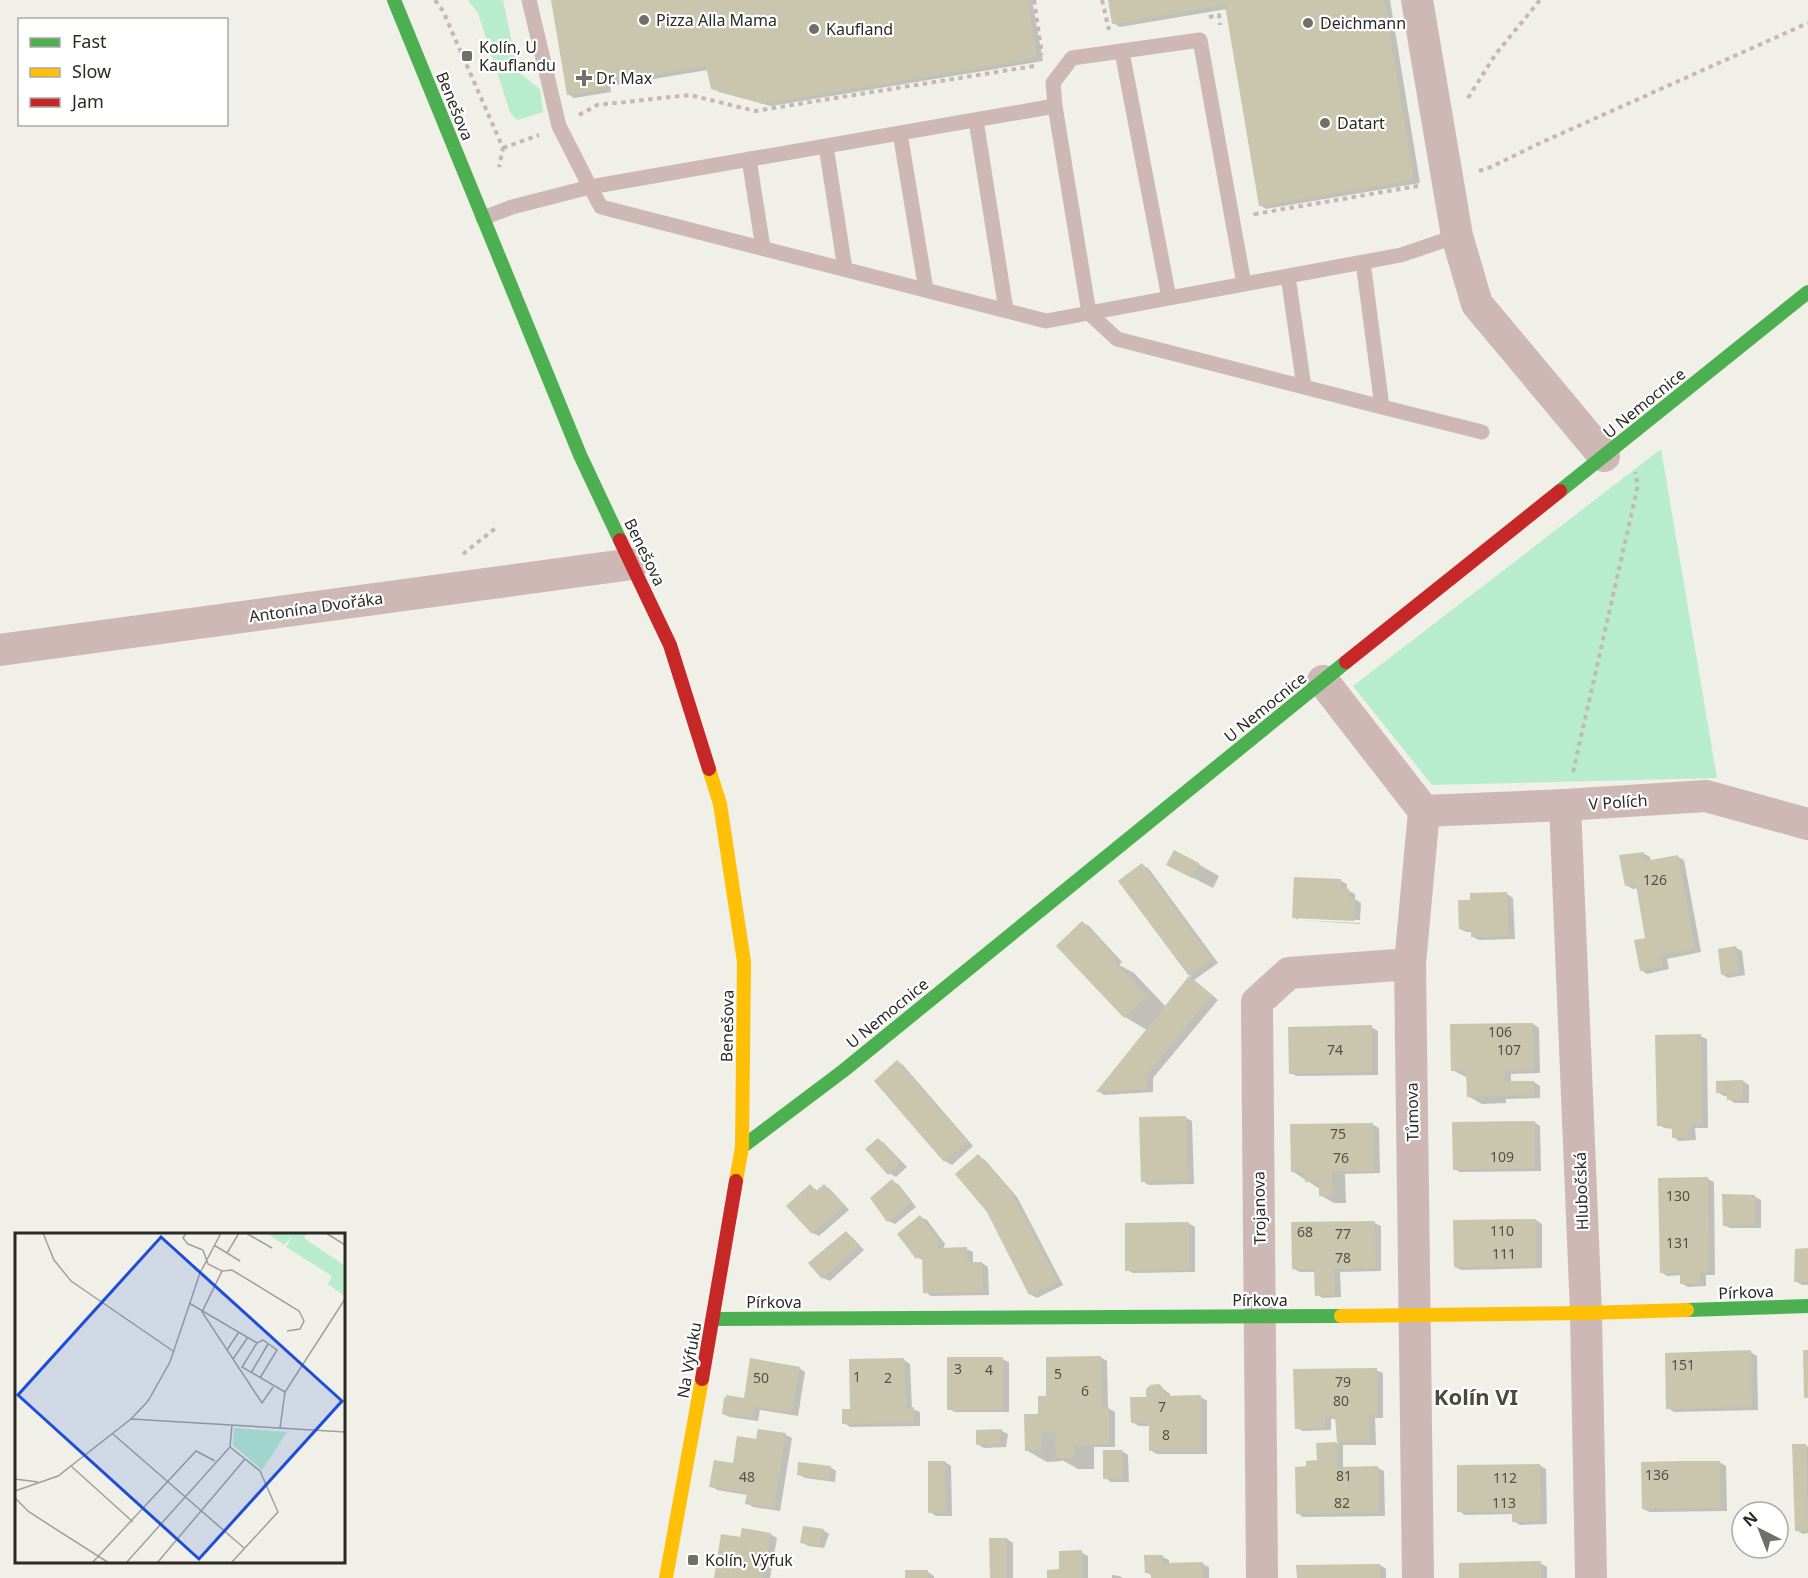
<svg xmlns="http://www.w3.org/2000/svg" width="1808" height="1578" font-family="'Noto Sans',sans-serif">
  <rect width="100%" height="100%" fill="#f0efe8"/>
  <path fill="#b7edcc" d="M468,0H503L518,72L540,89L543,112L517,120L510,112L478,13Z
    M1661,449L1717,778L1432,785L1353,686Z"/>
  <path fill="#0003" d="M552,0H1032L1043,61L771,106L719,92L712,88L708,70L610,86L611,92L574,98L568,94Z
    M1110,0H1390L1420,183L1266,209L1260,205L1227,9L1120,27L1113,23Z
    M1643,853L1650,857L1651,862L1678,857L1684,860L1701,952L1667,959L1669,969L1647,974L1641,970L1647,939L1638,888L1633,889L1626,885Z
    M1198,864L1219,876L1213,888L1168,865Z
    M1142,865L1149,869L1218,963L1194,980L1218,1000L1153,1078V1092L1104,1095L1098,1091L1147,1030L1125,1017L1083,923L1089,926L1122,962L1119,965L1134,973L1166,1007L1191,976L1120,882Z
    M1341,881L1347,884V890L1355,894V899L1361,903L1360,920L1298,917V920L1294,917Z
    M1507,894L1513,898L1515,939L1479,940L1473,937L1472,932H1467L1460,929Z
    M1298,920L1360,923V924Z
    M1736,948L1742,951L1745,975L1728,978L1722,974Z
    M1533,1024L1539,1028L1540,1073L1511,1074V1082H1534L1540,1086V1098L1506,1099V1103L1482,1104L1468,1096V1078L1452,1070Z
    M1371,1027L1378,1031V1075L1297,1076L1290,1073Z
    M1700,1036L1707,1039L1708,1128H1695L1696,1140L1679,1141L1673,1137V1129L1665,1128L1658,1125Z
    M897,1061L903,1065L973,1146L952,1165L945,1161L876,1081Z
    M1743,1081L1749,1085V1103H1735L1728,1099V1096H1724L1717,1092Z
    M1186,1118L1192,1121L1194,1184L1149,1185L1142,1181Z
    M1534,1122L1540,1126L1541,1171L1460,1172L1454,1169Z
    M1373,1125L1379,1128L1380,1173L1345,1174L1346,1203H1334L1320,1195V1189L1292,1171Z
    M878,1139L884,1143L907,1167L896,1177L889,1173Z
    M978,1156L985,1160L1017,1197L1063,1285L1037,1298L1030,1294Z
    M1708,1179L1714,1182L1715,1275H1706V1286L1688,1287L1681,1283L1682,1275L1667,1276L1661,1272Z
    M893,1181L899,1185L916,1207L895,1224L888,1221Z
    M811,1186L818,1191L824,1186L830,1189L849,1210L819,1236L813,1233Z
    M1754,1196L1761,1200V1228H1730L1724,1225Z
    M920,1217L927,1220L945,1244L943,1249H966L973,1252V1264L982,1263L988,1267L989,1295L931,1296L925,1292L924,1261L917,1257Z
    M1536,1220L1542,1224V1268L1462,1270L1455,1267Z
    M1188,1223L1195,1227V1272L1133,1273L1127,1270Z
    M1374,1223L1381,1226V1271L1340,1272L1341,1297L1323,1298L1317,1295L1316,1272H1300L1294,1269Z
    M846,1233L852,1237L864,1250L830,1281L823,1278Z
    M1808,1250V1285H1802L1795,1281Z
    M1750,1352L1757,1356L1758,1410L1674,1412L1668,1408Z
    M1100,1357L1107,1361L1108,1408L1115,1412V1447H1094V1469H1078L1062,1460V1461L1047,1462L1026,1450L1048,1397Z
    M1002,1359L1009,1362V1412H955L949,1409Z
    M904,1360L910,1364L912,1409L920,1412V1426L850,1427L844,1423L852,1411Z
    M799,1368L805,1372L798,1416L760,1410L758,1421L730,1417L723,1414Z
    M1376,1370L1383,1373V1418H1375L1376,1445H1343V1468H1378L1384,1471L1385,1516L1303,1517L1297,1513L1307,1468L1318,1462V1445L1338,1444L1337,1419H1331V1430L1303,1431L1297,1428Z
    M1159,1386L1170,1394V1398L1201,1397L1207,1401V1454H1157L1150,1450V1426H1139L1132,1422L1147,1398Z
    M1002,1431L1008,1434L1006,1447L984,1448L977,1444Z
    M786,1435L792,1438L780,1511L753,1507L747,1503L748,1495L717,1490L711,1486L758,1440Z
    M1806,1445L1808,1447V1533L1803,1534L1796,1530Z
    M1122,1451L1128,1455L1129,1482H1111L1105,1478Z
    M945,1462L951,1466L952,1516H936L930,1512Z
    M1719,1462L1726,1466L1727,1511L1650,1512L1643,1509Z
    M1539,1465L1546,1469L1547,1524L1520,1525L1513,1521V1514L1465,1515L1459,1511Z
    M830,1467L836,1471L835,1482L805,1478L798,1474Z
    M823,1530L829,1534L824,1548L808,1546L802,1542Z
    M770,1534L777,1538L770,1578H715L742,1539Z
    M1007,1539L1013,1543V1578H991Z
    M1081,1552L1088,1556V1578H1049L1060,1570Z
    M1146,1557H1163L1169,1560V1564H1203L1209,1567V1578H1152V1576L1146,1572Z
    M1540,1563L1547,1567V1578H1460Z
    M1380,1565L1386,1569V1578H1298Z
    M928,1572L934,1576V1578H906Z
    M1112,1575L1119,1576L1123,1578H1112Z"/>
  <path fill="#cac5ad" d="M551,0H1027L1037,58L763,104L711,89L706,66L604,83L605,89L567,95Z
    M1108,0H1384L1414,180L1259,206L1225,5L1112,24Z
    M1174,850L1199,863L1192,878L1166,865Z
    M1644,852L1645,861L1678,855L1695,949L1661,955L1663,966L1640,971L1634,940L1645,938L1636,885L1625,886L1619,855Z
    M1142,863L1212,959L1189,976L1118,881Z
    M1294,877L1341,879V888L1349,889V897L1355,898L1354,921L1292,918Z
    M1507,892L1509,936L1471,937V929H1459L1458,900H1470V893Z
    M1082,921L1117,958L1114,961L1147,996L1124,1018L1056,946Z
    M1736,946L1739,972L1721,975L1718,949Z
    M1189,976L1212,995L1147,1075V1089L1096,1092Z
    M1533,1023L1534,1070L1505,1071V1081H1534V1095L1467,1097L1466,1071H1451L1450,1024Z
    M1372,1025V1072L1289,1074L1288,1027Z
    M1701,1034L1702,1125H1689L1690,1138H1672V1126H1657L1655,1035Z
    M897,1060L968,1142L944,1162L874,1081Z
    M1743,1080V1100H1727L1726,1093H1716V1081Z
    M1186,1116L1188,1181L1141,1182L1139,1117Z
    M1535,1121V1168L1453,1170L1452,1122Z
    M1373,1123L1374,1171H1332L1333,1196H1319V1182H1305V1171L1291,1172L1290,1124Z
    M878,1138L901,1163L888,1175L865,1149Z
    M978,1154L1011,1192L1058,1282L1029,1295L987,1212L955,1174Z
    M1708,1177L1709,1272H1700V1283L1680,1284V1273H1660L1658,1178Z
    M892,1179L911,1203L887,1222L870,1198Z
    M810,1184L816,1191L824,1184L844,1206L812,1234L786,1206Z
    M1722,1194L1755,1195V1225L1723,1226Z
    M920,1215L939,1240L937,1242V1248L967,1247V1262H982L983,1292L923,1293L922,1253L916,1259L897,1234Z
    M1536,1219V1266L1454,1267L1453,1220Z
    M1375,1221L1376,1268L1334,1269L1335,1295L1315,1296L1314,1269H1292L1291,1222Z
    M1189,1222V1270L1125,1271V1223Z
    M846,1231L859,1246L822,1279L808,1263Z
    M1808,1248V1282H1794L1795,1249Z
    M1751,1350L1752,1407L1666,1409L1665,1353Z
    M1803,1350H1808V1398H1804Z
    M1101,1356L1102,1407H1109V1444L1074,1445V1458H1056L1055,1432H1041L1042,1450L1025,1451L1024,1414H1038V1396H1046V1357Z
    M947,1357H1003V1410H947Z
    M750,1358L800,1367L792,1413L754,1407L752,1418L722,1414L724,1397L726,1398V1395L744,1398Z
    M904,1358L906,1408L914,1407V1423L842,1424V1409H850L849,1359Z
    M1377,1368L1378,1415H1369L1370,1442H1337L1335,1416H1325V1427L1295,1429L1293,1369Z
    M1159,1384L1164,1389V1396L1201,1395V1451H1149V1423H1131L1130,1397H1146V1389L1150,1385Z
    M758,1429L786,1433L774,1508L745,1504L747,1493L709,1487L714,1460L733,1463L737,1436L756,1439Z
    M1002,1429L1000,1444L976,1445V1430Z
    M1337,1442V1467L1378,1466L1379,1513L1296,1514L1295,1467L1306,1466V1461L1317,1460L1316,1443Z
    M1792,1444H1806L1808,1530L1795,1531Z
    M1103,1450H1123V1479H1103Z
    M928,1461H945L946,1513H928Z
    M1680,1461H1720L1721,1508L1642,1509L1641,1462Z
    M798,1462L831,1466L829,1479L797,1475Z
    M1540,1464L1541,1521L1512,1522V1512H1457V1465Z
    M803,1526L824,1529L818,1546L800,1543Z
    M742,1528L771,1533L763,1578H714L721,1534L740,1537Z
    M989,1538H1007V1578H990Z
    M1082,1550V1578H1047V1570L1059,1569V1551Z
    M1144,1555H1163V1563L1203,1562V1578H1151V1573H1145Z
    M1541,1561V1578H1459V1563Z
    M1380,1564V1578H1297L1296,1565Z
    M905,1570H928V1578H905Z"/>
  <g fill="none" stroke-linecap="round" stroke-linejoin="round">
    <path stroke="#c4b7b4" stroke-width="4" stroke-dasharray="4.5 4.5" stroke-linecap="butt" d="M435,0L443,11L503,148L499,167
      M1034,0L1042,55
      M1102,0L1109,30
      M1209,17L1219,15L1220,25
      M1468,98L1495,55L1540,0
      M579,115L597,105L690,95L755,111L1034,66
      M503,148L539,135
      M1479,171L1491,167L1538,144L1808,23
      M1255,213V214L1418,186
      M463,554L497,527
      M1573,772L1638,485L1635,472"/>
    <path stroke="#cdb8b6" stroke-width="15" d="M529,0L559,126L590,187L601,207L1046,321L1089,313L1117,339L1382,407L1363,262
      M1122,52L1169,298
      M1055,106L1089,313L1401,255L1457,236
      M976,120L1006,310
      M900,133L926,290
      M826,146L845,269
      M749,159L763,248
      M483,218L512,207L590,187L1055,106L1053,83L1072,58L1200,40L1244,284
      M1288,276L1304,387
      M1382,407L1482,432"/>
    <path stroke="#cdb8b6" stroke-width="32" d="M1417,0L1457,236L1477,304L1604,456
      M0,650L632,564
      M1323,681L1424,811L1410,964L1418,1578
      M1565,805L1586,1313L1591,1578
      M1424,811L1565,805L1706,796L1808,824
      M1262,1578L1257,1002L1289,973L1410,964"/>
    <path stroke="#4caf50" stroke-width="14" d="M394,0L580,455L620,540
      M1560,491L1808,292
      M742,1147L843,1071L1346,662
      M1687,1310L1808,1306
      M713,1319L1341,1316"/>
    <path stroke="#ffc107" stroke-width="14" d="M709,769L720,804L744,962L742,1147L736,1181
      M1341,1316L1586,1313L1687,1310
      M666,1578L702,1379"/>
    <path stroke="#c62828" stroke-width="14" d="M620,540L670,645L709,769
      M1346,662L1560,491
      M702,1379L736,1181"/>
  </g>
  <g fill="#706f69" stroke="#fff" stroke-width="2">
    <circle cx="644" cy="20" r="6"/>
    <circle cx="1308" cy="23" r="6"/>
    <circle cx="814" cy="29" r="6"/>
    <rect x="461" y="50" width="12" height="12" rx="3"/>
    <path d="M581 69h6v6h6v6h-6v6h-6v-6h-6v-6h6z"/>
    <circle cx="1325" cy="123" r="6"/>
    <rect x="687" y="1554" width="12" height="12" rx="3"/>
  </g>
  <g text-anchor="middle" stroke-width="4.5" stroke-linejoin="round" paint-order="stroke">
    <g font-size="14" fill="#535147">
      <text x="1655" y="885">126</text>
      <text x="1500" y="1037">106</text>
      <text x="1335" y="1055">74</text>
      <text x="1509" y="1055">107</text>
      <text x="1338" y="1139">75</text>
      <text x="1502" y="1162">109</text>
      <text x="1341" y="1163">76</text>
      <text x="1678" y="1201">130</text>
      <text x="1502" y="1236">110</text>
      <text x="1305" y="1237">68</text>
      <text x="1343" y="1239">77</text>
      <text x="1678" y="1248">131</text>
      <text x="1504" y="1259">111</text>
      <text x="1343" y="1263">78</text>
      <text x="1683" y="1370">151</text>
      <text x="958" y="1374">3</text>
      <text x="989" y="1375">4</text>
      <text x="1058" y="1379">5</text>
      <text x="857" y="1382">1</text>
      <text x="761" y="1383">50</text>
      <text x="888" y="1383">2</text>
      <text x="1343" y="1387">79</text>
      <text x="1085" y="1396">6</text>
      <text x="1341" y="1406">80</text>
      <text x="1162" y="1412">7</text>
      <text x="1166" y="1440">8</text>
      <text x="1657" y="1480">136</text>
      <text x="1344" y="1481">81</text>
      <text x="747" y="1482">48</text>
      <text x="1505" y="1483">112</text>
      <text x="1342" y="1508">82</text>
      <text x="1504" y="1508">113</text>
    </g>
    <g font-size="16" fill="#2b2a25" stroke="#fff" text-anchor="start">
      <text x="656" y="26">Pizza Alla Mama</text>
      <text x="1320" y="29">Deichmann</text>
      <text x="826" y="35">Kaufland</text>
      <text x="479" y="53">Kolín, U<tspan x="479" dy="18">Kauflandu</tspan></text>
      <text x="596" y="84">Dr. Max</text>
      <text x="1337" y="129">Datart</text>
      <text x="705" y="1566">Kolín, Výfuk</text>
    </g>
    <g font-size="16" fill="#2b2a25" stroke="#fff">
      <text transform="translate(455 106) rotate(68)" y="6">Benešova</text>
      <text transform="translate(1644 403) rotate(-39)" y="6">U Nemocnice</text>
      <text transform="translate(645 552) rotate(64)" y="6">Benešova</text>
      <text transform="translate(316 607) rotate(-8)" y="6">Antonína Dvořáka</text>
      <text transform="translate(1265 707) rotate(-39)" y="6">U Nemocnice</text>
      <text transform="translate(1618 802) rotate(-4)" y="6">V Polích</text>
      <text transform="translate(887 1013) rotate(-39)" y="6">U Nemocnice</text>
      <text transform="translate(727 1026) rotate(-89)" y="6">Benešova</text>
      <text transform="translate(1412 1112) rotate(-91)" y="6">Tůmova</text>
      <text transform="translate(1581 1191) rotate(-92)" y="6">Hlubočská</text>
      <text transform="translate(1259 1208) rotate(-91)" y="6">Trojanova</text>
      <text transform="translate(1746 1292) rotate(-2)" y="6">Pírkova</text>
      <text x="1260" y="1306">Pírkova</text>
      <text x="774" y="1308">Pírkova</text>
      <text transform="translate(689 1360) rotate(-80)" y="6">Na Výfuku</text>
    </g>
    <g font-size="22" font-weight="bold" fill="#4c4a3f" stroke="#fff">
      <text x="1476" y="1405">Kolín VI</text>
    </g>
  </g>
  <g transform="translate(15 1233)">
    <rect width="330" height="330" fill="#f0efe8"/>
    <path d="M292,0L289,5L330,33L329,63L313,51L317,43L271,14L278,3L269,12L253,1ZM219,195L272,199L247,237L218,212Z" fill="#b7edcc"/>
    <path fill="none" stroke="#a1a09a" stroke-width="1.5" d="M28,0L39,27L56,48L158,118M171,0L168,5L173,11L188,17L193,31L207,38L187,79L247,170L258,154M231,0L257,15M311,0L330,12M199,12L225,28M212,20L224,0M207,38L217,37L284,78L289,88L285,96L272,98M174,70L242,110L248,107L262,117L245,145M242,110L227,134L270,159M212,117L224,99M218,126L233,104M236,140L253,111M116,186L330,199M265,195L270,159L330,66M98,201L229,315M215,214L245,238L263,279L216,330M56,233L118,289M0,246L23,249M0,258L43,243L116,186L133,168L155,129L185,40L206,0M0,265L14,279L94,330M77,330L181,218L200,228M111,330L215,214L217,192M142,330L230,226"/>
    <path fill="#1d4ed8" fill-opacity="0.15" stroke="#1d4ed8" stroke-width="3" d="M146,4L327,168L184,326L3,162Z"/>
    <rect width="330" height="330" fill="none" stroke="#2b2a25" stroke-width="3"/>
  </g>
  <rect x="18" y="18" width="210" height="108" fill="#ffffff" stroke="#aaaaa8" stroke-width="1.5"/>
  <rect x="30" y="38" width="30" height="9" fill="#4caf50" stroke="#aaaaa8" stroke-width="1.5"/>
  <text x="72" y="48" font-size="18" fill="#2b2a25">Fast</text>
  <rect x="30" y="68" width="30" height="9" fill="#ffc107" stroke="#aaaaa8" stroke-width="1.5"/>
  <text x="72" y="78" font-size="18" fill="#2b2a25">Slow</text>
  <rect x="30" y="98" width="30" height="9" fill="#c62828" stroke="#aaaaa8" stroke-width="1.5"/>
  <text x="72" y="108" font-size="18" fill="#2b2a25">Jam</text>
  <g transform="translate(1760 1530) rotate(318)"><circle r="28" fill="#ffffff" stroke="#aaaaa8" stroke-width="1.5"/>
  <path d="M0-4.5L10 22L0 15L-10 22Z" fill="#706f69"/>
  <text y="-9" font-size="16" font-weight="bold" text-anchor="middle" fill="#2b2a25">N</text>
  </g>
</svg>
